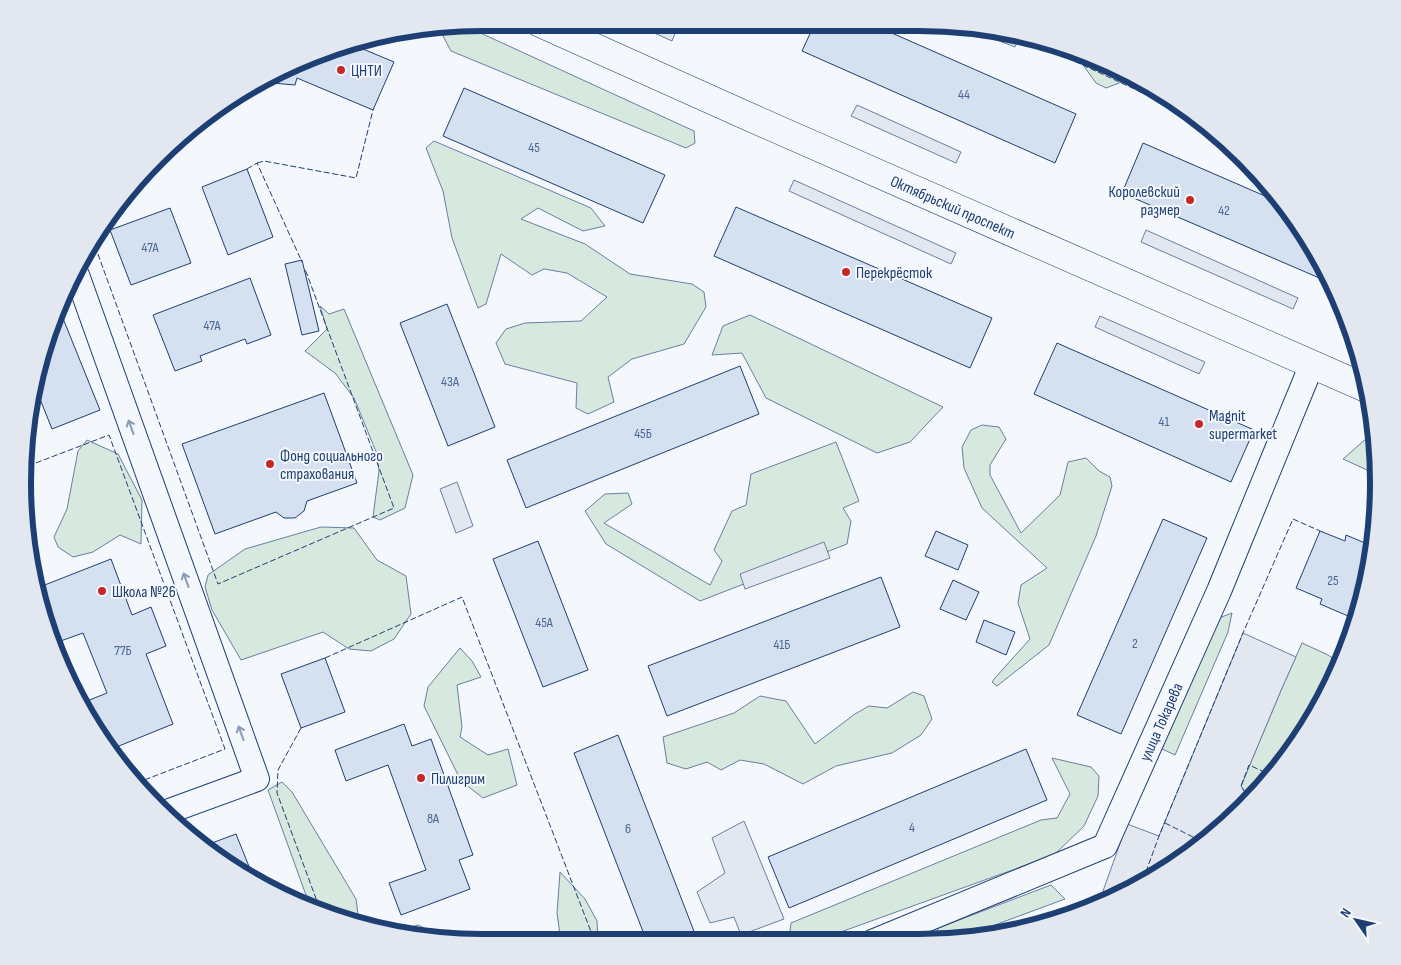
<svg xmlns="http://www.w3.org/2000/svg" width="1401" height="965" font-family="'Sofia Sans Condensed',sans-serif">
  <rect width="100%" height="100%" fill="#f4f7fb"/>
  <path fill="#d7e8df" stroke="#687fa3" d="M463,25L694,131L695,143L686,148L451,51L442,34L449,27Z
    M963,27L1008,31L1020,36L1015,47Z
    M1078,58L1132,78L1106,88L1096,83Z
    M434,141L591,208L605,226L583,231L538,208L521,219L585,244L630,274L692,284L704,292L706,307L684,344L632,359L608,377L614,402L588,414L576,408L577,383L505,364L496,343L506,329L525,323L581,321L607,297L567,273L544,269L532,275L501,254L486,304L478,308L452,238L443,191L426,148Z
    M320,306L329,314L344,309L413,475L405,508L380,520L373,517L379,471L377,454L354,398L335,373L305,351L327,329Z
    M750,315L943,407L910,442L877,453L766,398L742,353L712,355L723,326Z
    M982,425L999,427L1006,439L990,465V475L1021,533L1060,495L1068,462L1086,458L1099,471L1110,477L1112,486L1096,536L1049,645L997,686L992,682L995,678L1030,639L1018,603L1021,585L1047,568L982,508L964,468L962,447L971,430Z
    M1367,438L1374,442L1378,475L1343,459Z
    M87,440L118,454L142,500L141,544L120,535L93,552L73,557L58,547L54,537L67,509L78,451Z
    M836,442L859,501L843,508L851,521L847,544L700,601L606,544L585,511L605,494L628,493L632,504L604,523L710,585L722,561L714,550L732,511L746,505L751,474Z
    M321,527L354,528L377,560L406,576L411,614L394,639L371,651L349,649L323,632L241,660L212,610L205,587L208,575L245,549Z
    M1232,613L1228,632L1175,755L1158,747L1219,618Z
    M1302,643L1326,654L1341,663L1301,738L1250,800L1241,786L1282,688Z
    M460,648L472,661L481,677L457,685L462,727L460,737L488,755L508,749L517,785L483,798L461,781L424,706L428,687Z
    M913,692L924,696L932,719L921,735L892,753L836,766L803,784L764,764L740,760L721,770L707,762L686,769L667,763L663,737L734,713L760,696L786,701L815,744L855,714L869,706L887,708Z
    M1052,758L1091,767L1099,776L1098,796L1084,826L1054,855L813,942H793L789,939L791,923L1041,820L1057,818L1070,794Z
    M282,782L292,792L356,899L358,914L355,922L311,909L268,790Z
    M560,872L585,899L597,921L598,942H561L557,913Z
    M1051,885L1065,899L957,939L936,941L938,928Z
    M418,925L445,938V939L392,933Z"/>
  <path fill="#e3e8f0" stroke="#687fa3" d="M632,23H664L677,29L672,41Z
    M857,105L961,152L956,163L851,116Z
    M794,180L956,253L951,264L789,191Z
    M1146,230L1298,298L1293,309L1141,242Z
    M1100,316L1205,362L1199,374L1095,327Z
    M457,482L473,526L456,533L440,489Z
    M824,542L830,558L745,589L740,574Z
    M1243,633L1296,657L1282,688L1241,786L1250,800L1244,808L1122,895L1118,896L1103,891L1127,824L1159,836Z
    M744,821L784,919L741,935L734,917L710,923L697,892L725,873L712,838Z"/>
  <path fill="#d5e0f0" stroke="#1d3f73" d="M729,23H747L744,29Z
    M815,23H869L1076,114L1055,163L802,51Z
    M351,44L394,62L373,110L297,78L295,85L272,83L237,95Z
    M464,88L665,175L643,223L443,136Z
    M1143,143L1281,203L1301,227L1327,275L1324,280L1122,193Z
    M247,169L273,237L228,255L202,187Z
    M736,207L992,318L970,368L714,256Z
    M170,208L191,263L131,285L110,230Z
    M302,260L319,331L302,335L285,264Z
    M250,278L271,335L247,344L245,339L200,356L202,361L175,371L153,315Z
    M447,304L495,427L448,446L400,323Z
    M58,306L100,410L52,429L36,389Z
    M1057,343L1254,430L1231,482L1034,394Z
    M740,366L759,414L526,508L507,460Z
    M324,393L357,483L307,501L304,511L295,518H284L276,512L215,534L182,444Z
    M1163,519L1207,538L1121,734L1077,715Z
    M936,531L968,545L958,570L925,556Z
    M1320,531L1345,541L1346,535L1372,546L1370,573L1355,619L1320,604L1322,599L1296,588Z
    M538,541L588,670L543,687L493,559Z
    M111,559L132,615L151,607L166,646L146,654L173,724L114,748L82,703L107,693L83,633L55,643L37,588Z
    M881,577L900,627L667,716L648,666Z
    M953,580L979,592L966,620L940,609Z
    M984,620L1015,632L1006,655L976,642Z
    M325,658L345,712L301,728L281,674Z
    M404,724L412,746L431,739L473,855L459,860L470,889L401,915L389,883L426,870L388,765L346,781L335,750Z
    M618,735L697,939L689,942H647L574,753Z
    M1026,749L1047,800L789,908L768,857Z
    M236,834L254,879L227,865L204,846Z"/>
  <g fill="none" stroke-linecap="round" stroke-linejoin="round">
    <g stroke="#1d3f73" stroke-width="26">
      <g id="minor">
        <path d="M77,275L257,779L164,813"/>
        <path id="s1" d="M872,942L1105,846L1219,591L1312,364"/>
      </g>
    </g>
    <g stroke="#1d3f73" stroke-width="29">
      <g id="secondary">
        <path id="s2" d="M540,23L745,115L1368,389"/>
      </g>
    </g>
    <use href="#minor" stroke="#f4f7fb" stroke-width="24"/>
    <use href="#secondary" stroke="#f4f7fb" stroke-width="28"/>
    <path stroke="#1d3f73" stroke-width="1" stroke-dasharray="6 2.5" stroke-linecap="butt" d="M1047,46L1046,48L1184,112
      M257,163L264,161L356,178L373,110
      M247,169L257,163L302,262
      M113,217L122,214L119,207
      M95,246L218,584L394,508L305,269
      M28,466L109,435L225,749L139,782
      M325,658L462,597L595,942
      M301,728L278,770L277,793L321,912
      M1250,800L1241,786L1249,765L1271,775
      M1165,823L1199,840
      M1143,880L1159,836L1243,633L1293,519L1320,531
      M1004,934L1065,910"/>
  </g>
  <defs><path id="oneway-shaft" d="M-6 0H5M1.5-3L5.5 0L1.5 3" fill="none" stroke-width="1.6" stroke-linecap="round" stroke-linejoin="round" transform="scale(1.25)"/></defs>
  <g stroke="#889bb7">
    <use href="#oneway-shaft" transform="translate(131 427) rotate(-110)"/>
    <use href="#oneway-shaft" transform="translate(186 580) rotate(-110)"/>
    <use href="#oneway-shaft" transform="translate(241 733) rotate(-110)"/>
  </g>
  <g fill="#c62828" stroke="#f4f7fb" stroke-width="2">
    <circle cx="341" cy="70" r="5"/>
    <circle cx="1190" cy="200" r="5"/>
    <circle cx="846" cy="272" r="5"/>
    <circle cx="1199" cy="424" r="5"/>
    <circle cx="270" cy="464" r="5"/>
    <circle cx="102" cy="591" r="5"/>
    <circle cx="421" cy="778" r="5"/>
  </g>
  <g text-anchor="middle" stroke-width="4" stroke-linejoin="round" paint-order="stroke">
    <g font-size="14" fill="#4b6792">
      <text x="964" y="99">44</text>
      <text x="534" y="152">45</text>
      <text x="1224" y="215">42</text>
      <text x="150" y="252">47А</text>
      <text x="212" y="330">47А</text>
      <text x="450" y="386">43А</text>
      <text x="1164" y="426">41</text>
      <text x="643" y="438">45Б</text>
      <text x="1333" y="585">25</text>
      <text x="544" y="627">45А</text>
      <text x="1135" y="648">2</text>
      <text x="782" y="649">41Б</text>
      <text x="123" y="655">77Б</text>
      <text x="433" y="823">8А</text>
      <text x="912" y="832">4</text>
      <text x="628" y="833">6</text>
    </g>
    <g font-size="16" fill="#1d3f73" stroke="#f4f7fb" text-anchor="start">
      <text x="351" y="76">ЦНТИ</text>
      <text x="1180" y="197" text-anchor="end">Королевский<tspan x="1180" dy="18">размер</tspan></text>
      <text x="856" y="278">Перекрёсток</text>
      <text x="1209" y="421">Magnit<tspan x="1209" dy="18">supermarket</tspan></text>
      <text x="280" y="461">Фонд социального<tspan x="280" dy="18">страхования</tspan></text>
      <text x="112" y="597">Школа №26</text>
      <text x="431" y="784">Пилигрим</text>
    </g>
    <g font-size="16" fill="#1d3f73" stroke="#f4f7fb">
      <text dy="6" stroke="none"><textPath href="#s2" startOffset="452">Октябрьский проспект</textPath></text>
      <text dy="6" stroke="none"><textPath href="#s1" startOffset="388">улица Токарева</textPath></text>
    </g>
  </g>
  <path d="M0 0H1401V965H0ZM482 31H919A451 451 0 0 1 1370 482V483A451 451 0 0 1 919 934H482A451 451 0 0 1 31 483V482A451 451 0 0 1 482 31Z" fill="#e3e8f0" fill-rule="evenodd"/>
  <path fill="none" stroke="#1d3f73" stroke-width="6" d="M482 31H919A451 451 0 0 1 1370 482V483A451 451 0 0 1 919 934H482A451 451 0 0 1 31 483V482A451 451 0 0 1 482 31Z"/>
  <g transform="translate(1356 920) rotate(304)" stroke="#f4f7fb" stroke-width="4" paint-order="stroke">
  <path d="M0-4L9 19L0 12L-9 19Z" fill="#1d3f73"/>
  <text y="-8" font-size="14" font-weight="bold" text-anchor="middle" fill="#1d3f73">N</text>
  </g>
</svg>
